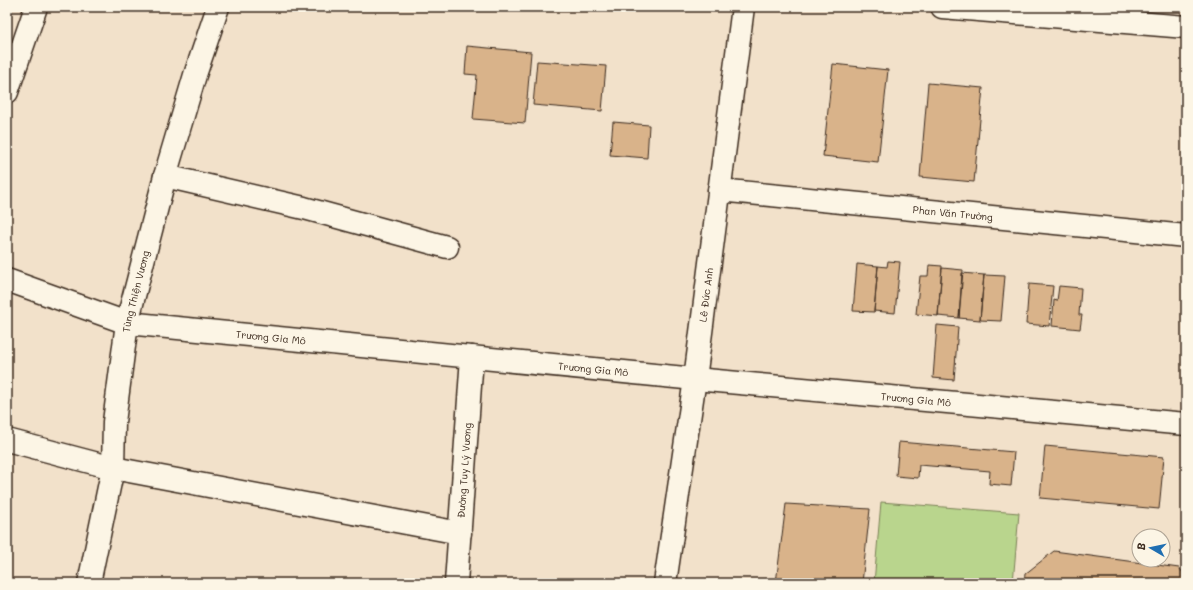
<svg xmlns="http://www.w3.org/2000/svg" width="1193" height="590" font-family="Mali,sans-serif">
  <rect width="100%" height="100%" fill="#f2e1ca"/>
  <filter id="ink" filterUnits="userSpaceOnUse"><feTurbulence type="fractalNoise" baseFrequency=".025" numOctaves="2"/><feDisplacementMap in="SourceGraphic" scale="8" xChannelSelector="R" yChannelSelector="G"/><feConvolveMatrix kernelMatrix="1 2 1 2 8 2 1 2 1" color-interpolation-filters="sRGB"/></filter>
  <g filter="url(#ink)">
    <path fill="#b9d58d" stroke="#7a8056" d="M881,502L1019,513L1013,583H874Z"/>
    <path fill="#d9b38a" stroke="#3b2a1e" d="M467,46L531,52L525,123L473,119L477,75L465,74Z
      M537,61L606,66L602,111L533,105Z
      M833,64L888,70L878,162L823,156Z
      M928,83L983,88L974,182L920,177Z
      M613,122L649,125L647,158L610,155Z
      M888,261L900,262L895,313L874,311L878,266L887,267Z
      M857,264L878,266L874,312L853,311Z
      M929,265L942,266L938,316L916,314L920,276H928Z
      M942,268L963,270L959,318L938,316Z
      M962,273L984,275L980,320L959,318Z
      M984,275L1005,276L1001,321L980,320Z
      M1029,284L1053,286L1049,326L1026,324Z
      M1059,286L1081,288L1079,315H1082L1080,329L1052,326L1054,300L1057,301Z
      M937,325L958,327L954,380L933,378Z
      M899,442L1014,452L1011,486L989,484L990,471L919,465L918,478L896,476Z
      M1045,446L1164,457L1159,509L1040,498Z
      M786,504L870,509L862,583H776Z
      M1054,551L1179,568L1186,576V583H1024L1025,574Z"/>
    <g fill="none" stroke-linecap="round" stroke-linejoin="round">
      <g stroke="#3b2a1e" stroke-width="25">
        <g id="minor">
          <path d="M7,92L36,7"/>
          <path d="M165,176L304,208L447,247"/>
          <path id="s1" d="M719,190L1186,236"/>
          <path id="s2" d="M7,280L127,323L695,379L1186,424"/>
          <path d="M7,440L113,468L460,533"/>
          <path id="s3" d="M89,583L113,468L114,422L127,323L165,176L195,75L218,7"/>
          <path id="s4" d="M456,583L472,357"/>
          <path id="s5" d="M665,583L695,379L743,7"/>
        </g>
      </g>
      <g stroke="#3b2a1e" stroke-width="25">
        <path id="major" d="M942,7L1186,27"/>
      </g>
      <use href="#minor" stroke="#fcf5e5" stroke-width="22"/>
      <use href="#major" stroke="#fcf5e5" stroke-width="22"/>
    </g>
  </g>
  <g text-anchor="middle" stroke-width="3" stroke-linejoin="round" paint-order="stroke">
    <g font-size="10" fill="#3b2a1e" stroke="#fcf5e5">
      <text dy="4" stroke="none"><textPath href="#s1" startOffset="235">Phan Văn Trường</textPath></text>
      <text dy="4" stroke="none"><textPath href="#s3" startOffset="296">Tùng Thiện Vương</textPath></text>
      <text dy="4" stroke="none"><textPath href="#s5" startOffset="291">Lê Đức Anh</textPath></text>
      <text dy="4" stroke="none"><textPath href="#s2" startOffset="272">Trương Gia Mô</textPath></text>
      <text dy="4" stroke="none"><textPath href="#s2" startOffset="596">Trương Gia Mô</textPath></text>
      <text dy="4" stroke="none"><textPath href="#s2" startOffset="920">Trương Gia Mô</textPath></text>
      <text dy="4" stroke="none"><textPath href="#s4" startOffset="113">Đường Tuy Lý Vương</textPath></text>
    </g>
  </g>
  <rect width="1193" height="590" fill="none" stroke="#fcf5e5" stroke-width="24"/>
  <rect x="12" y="12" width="1169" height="566" fill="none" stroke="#3b2a1e" stroke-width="1.5" filter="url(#ink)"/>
  <g transform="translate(1151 548) rotate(279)"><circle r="19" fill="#fcf5e5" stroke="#afa495"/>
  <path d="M0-3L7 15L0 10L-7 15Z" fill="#1f6fb2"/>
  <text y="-6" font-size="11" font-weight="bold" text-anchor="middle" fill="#3b2a1e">B</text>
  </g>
</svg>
